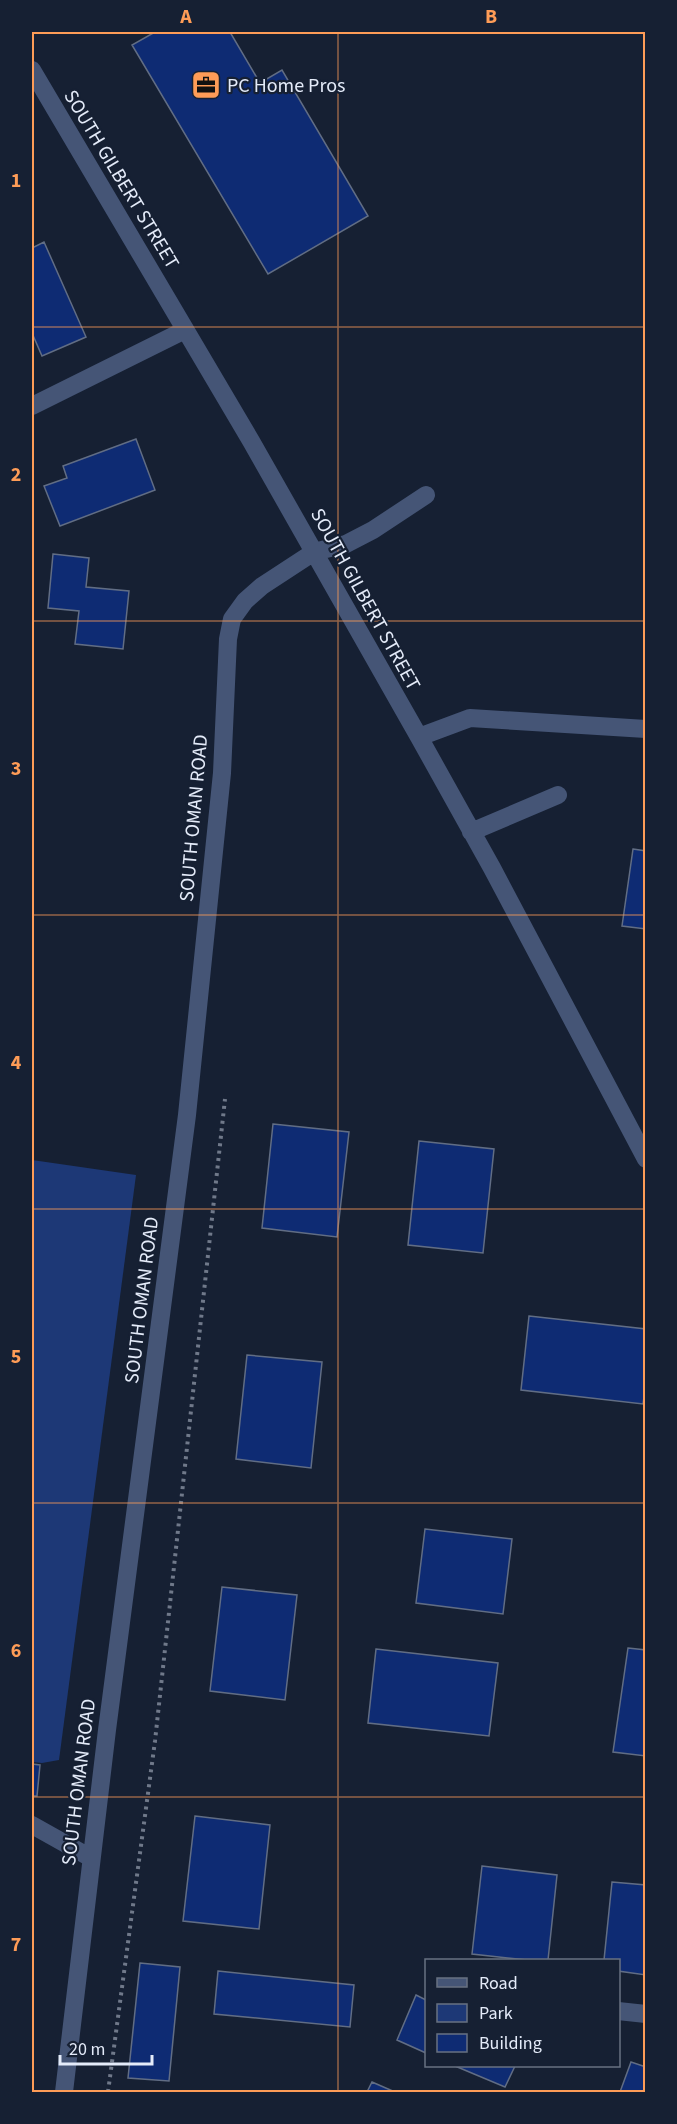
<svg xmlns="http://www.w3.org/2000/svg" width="677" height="2124" font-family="'Source Sans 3',sans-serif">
  <rect width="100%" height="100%" fill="#162033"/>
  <path fill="#1d3876" d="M32,1160L136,1175L59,1760L42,1763L32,1762Z"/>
  <path fill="#0e2b73" stroke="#616d84" stroke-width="1.5" d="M155,32H230L260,83L282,70L368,216L268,274L132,45Z
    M44,242L86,337L42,356L32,333V248Z
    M136,439L155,490L60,526L44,486L67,478L63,466Z
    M53,554L89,558L86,587L129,591L123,649L75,644L79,611L48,608Z
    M633,849L646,851V929L622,926Z
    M273,1124L349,1132L337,1237L262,1228Z
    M419,1141L494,1149L483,1253L408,1245Z
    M529,1316L646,1329V1383L643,1404L521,1390Z
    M247,1355L322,1362L311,1468L236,1459Z
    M425,1529L512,1539L503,1614L416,1603Z
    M222,1587L297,1595L285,1700L210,1691Z
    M628,1648L646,1650V1756L613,1752Z
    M376,1649L498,1663L489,1736L368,1723Z
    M32,1764L40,1765L37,1796H32Z
    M195,1816L270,1825L259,1929L183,1921Z
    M482,1866L557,1875L548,1960H527L472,1954Z
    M612,1882L646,1885V1975L618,1971V1960H604Z
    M140,1963L180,1967L169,2081L128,2078Z
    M218,1971L354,1985L350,2027L214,2014Z
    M416,1995L426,2000V2053L397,2040Z
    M631,2062L646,2067V2092H620Z
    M455,2066H515L505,2087Z
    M372,2082L395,2092H367Z"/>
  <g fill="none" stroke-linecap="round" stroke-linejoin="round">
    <path stroke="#70798a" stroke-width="4" stroke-dasharray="3 4.5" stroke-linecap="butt" d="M108,2092L155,1741L225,1099"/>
    <path stroke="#455576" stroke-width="18" d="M32,70L251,441L419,737L492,868L646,1159
      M32,406L185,330
      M419,737L470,718L646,729
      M471,832L558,795
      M32,1825L91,1858
      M618,2011L646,2014
      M64,2092L107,1730L187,1115L222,773L228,639L232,619L245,601L262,586L314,552L346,544L373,530L426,495"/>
  </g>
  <path fill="none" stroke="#fe9c57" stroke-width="1.5" stroke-opacity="0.55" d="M338,32V2092M32,327H646M32,621H646M32,915H646M32,1209H646M32,1503H646M32,1797H646"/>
  <defs>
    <g id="office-square" transform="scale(1.5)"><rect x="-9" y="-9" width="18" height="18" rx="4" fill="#fe9c57" stroke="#162033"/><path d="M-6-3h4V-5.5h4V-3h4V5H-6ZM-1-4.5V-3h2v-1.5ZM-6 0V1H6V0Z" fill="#111"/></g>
  </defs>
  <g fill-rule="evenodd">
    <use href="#office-square" x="206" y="85"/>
  </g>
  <g text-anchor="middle" stroke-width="4.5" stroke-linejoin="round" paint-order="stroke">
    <g font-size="20" fill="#e4ebf9" stroke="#162033" text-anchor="start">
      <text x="227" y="92">PC Home Pros</text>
    </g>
    <g font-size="20" fill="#e4ebf9" stroke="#162033">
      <text transform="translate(122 179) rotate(59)" y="7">SOUTH GILBERT STREET</text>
      <text transform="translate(366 599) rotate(61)" y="7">SOUTH GILBERT STREET</text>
      <text transform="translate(193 818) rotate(-85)" y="7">SOUTH OMAN ROAD</text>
      <text transform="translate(141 1300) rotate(-83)" y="7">SOUTH OMAN ROAD</text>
      <text transform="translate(78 1782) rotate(-83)" y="7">SOUTH OMAN ROAD</text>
    </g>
  </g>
  <rect width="677" height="2124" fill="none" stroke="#162033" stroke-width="66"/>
  <rect x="425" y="1959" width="195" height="108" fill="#162033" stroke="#687182" stroke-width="1.5"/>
  <rect x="437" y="1978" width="30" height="9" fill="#455576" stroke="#687182" stroke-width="1.5"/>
  <text x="479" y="1989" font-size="18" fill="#e4ebf9">Road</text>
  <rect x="437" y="2004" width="30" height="18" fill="#1d3876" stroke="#687182" stroke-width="1.5"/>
  <text x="479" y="2019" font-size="18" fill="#e4ebf9">Park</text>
  <rect x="437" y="2034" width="30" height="18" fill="#0e2b73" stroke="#687182" stroke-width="1.5"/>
  <text x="479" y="2049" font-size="18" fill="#e4ebf9">Building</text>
  <path d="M60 2055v9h92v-9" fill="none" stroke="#e4ebf9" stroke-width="3"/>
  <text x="69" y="2055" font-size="18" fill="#e4ebf9" stroke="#162033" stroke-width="4.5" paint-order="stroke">20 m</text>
  <rect x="33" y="33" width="611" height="2058" fill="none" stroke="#fe9c57" stroke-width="2"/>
  <g font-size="20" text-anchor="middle" font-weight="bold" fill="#fe9c57">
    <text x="186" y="23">A</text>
    <text x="491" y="23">B</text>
    <text x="16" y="187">1</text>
    <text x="16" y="481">2</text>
    <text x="16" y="775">3</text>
    <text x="16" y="1069">4</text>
    <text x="16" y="1363">5</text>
    <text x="16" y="1657">6</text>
    <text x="16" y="1951">7</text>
  </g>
</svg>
